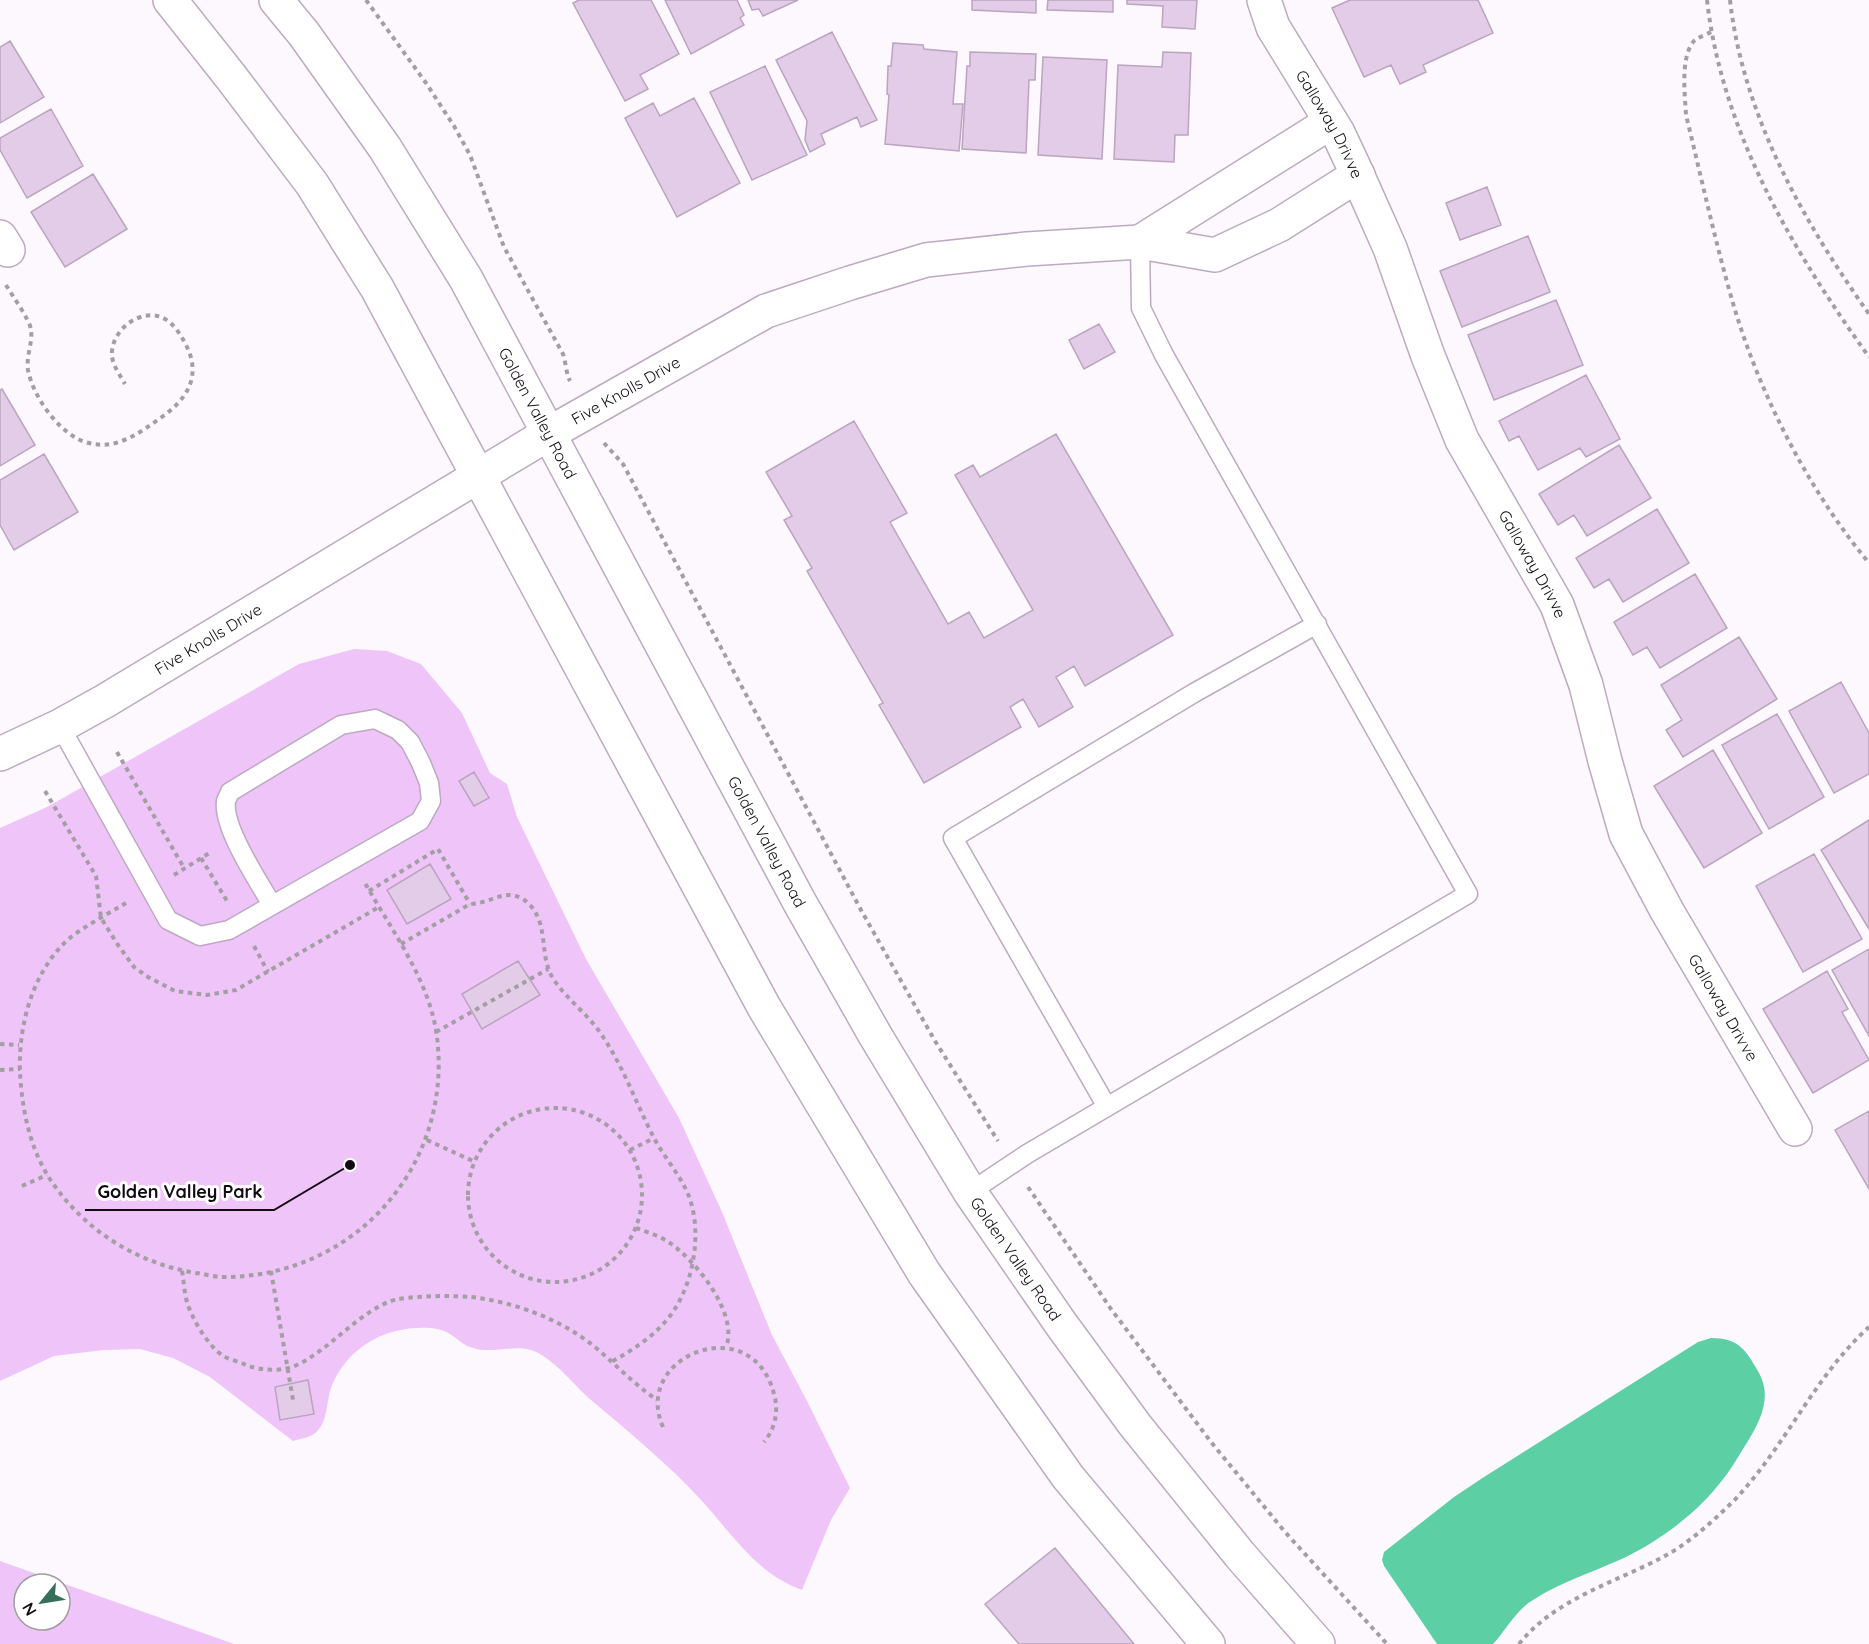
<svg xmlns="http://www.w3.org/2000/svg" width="1869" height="1644" font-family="Quicksand,sans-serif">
  <rect width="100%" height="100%" fill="#fcf8fd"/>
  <path fill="#efc4f8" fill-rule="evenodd" d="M354,649L387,651L421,664L462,713L490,773L507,784L517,817L586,959L679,1118L722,1212L772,1335L807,1401L850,1488L831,1520L802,1590C758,1575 732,1534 702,1501C668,1464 629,1432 591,1400C574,1385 560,1366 540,1354C519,1341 495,1355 473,1348C464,1346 458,1339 450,1334C438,1326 416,1327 401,1330C370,1335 342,1358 331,1388C326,1403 328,1424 314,1434C308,1438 299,1439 293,1441L210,1377L173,1358L140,1349L104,1350L54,1356L0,1381V828L47,807L299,664Z
    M0,1561L234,1644H0ZM24,1584H60V1620H24Z"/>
  <path fill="#5dcfa5" d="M1711,1338C1739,1338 1746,1350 1759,1373C1772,1396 1761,1420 1748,1441C1739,1455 1731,1470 1720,1483C1696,1514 1659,1541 1624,1558C1593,1572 1561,1582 1533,1600C1516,1610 1506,1630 1493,1644H1437L1384,1566L1382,1560L1384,1552L1454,1497L1484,1477L1698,1342Z"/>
  <path fill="#e3cce8" stroke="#baa4bf" stroke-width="1.5" d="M579,0H651L679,54L640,75L648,89L625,101L573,3Z
    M665,0H737L744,15L740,18L744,25L691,54Z
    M748,0H798L763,16L759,9L752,10Z
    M972,0H1036V13L972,10Z
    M1048,0H1113V12L1047,10Z
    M1127,0H1197L1195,29L1162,27L1163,6L1127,4Z
    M1350,0H1478L1493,33L1423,65L1426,72L1400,84L1391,65L1364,77L1332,8Z
    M832,32L877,120L861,127L857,117L821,134L825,144L810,152L805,140L807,121L776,60Z
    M10,41L44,97L0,123V47Z
    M893,43L923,45L924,49L957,52L953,104H963L959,151L885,144L889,95L887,94L888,66H891Z
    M970,52L1036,54L1035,80H1029L1026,153L962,149L967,66H970Z
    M1163,52L1191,53L1188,135H1175L1174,162L1114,159L1118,65L1162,67Z
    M1043,57L1107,60L1102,159L1038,155Z
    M765,66L807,155L752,180L710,92Z
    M694,98L740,183L677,217L625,118L653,103L660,116Z
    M51,109L83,166L27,198L0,150V138Z
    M93,174L127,229L65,267L31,212Z
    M1487,187L1501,225L1460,240L1446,203Z
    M1528,236L1550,292L1462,327L1440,271Z
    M1556,300L1583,365L1494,400L1468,335Z
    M1099,324L1115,352L1084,369L1069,340Z
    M1586,375L1620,439L1586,457L1580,448L1538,470L1519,436L1509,441L1499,421Z
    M2,389L35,445L0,466V390Z
    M854,421L907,513L890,522L948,624L969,612L984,638L1033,610L955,475L973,465L980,477L1056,434L1173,635L1085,686L1074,666L1056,677L1073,707L1039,727L1023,699L1010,707L1021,727L924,783L879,705L883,703L807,571L812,568L784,520L792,516L766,472Z
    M1619,445L1651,498L1587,536L1574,515L1558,525L1539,494Z
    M44,454L78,512L14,550L0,525V480Z
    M1657,509L1689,563L1623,602L1609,579L1594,588L1576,558Z
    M1695,574L1727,628L1660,668L1647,647L1633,655L1614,622Z
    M1739,637L1777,699L1683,757L1666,730L1682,720L1661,685Z
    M1841,682L1869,733V774L1834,793L1789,711Z
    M1777,714L1824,797L1769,829L1722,745Z
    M1713,750L1762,833L1704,868L1654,786Z
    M474,772L489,798L474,806L459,781Z
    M1869,820V929L1821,850Z
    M1814,854L1862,939L1803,972L1756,886Z
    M430,864L451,899L407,924L387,890Z
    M1869,949V1036L1832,970Z
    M518,961L540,995L482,1029L462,994Z
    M1827,971L1848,1009L1842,1012L1869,1060L1813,1093L1763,1009Z
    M1869,1111V1189L1835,1130Z
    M308,1380L314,1414L280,1420L275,1387Z
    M1055,1548L1134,1644H1019L985,1604Z"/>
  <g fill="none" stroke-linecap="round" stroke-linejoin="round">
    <g stroke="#bea9c3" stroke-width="21">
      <path id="service" d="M60,726L168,920L200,936L229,930L420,821L431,801L429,783L421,763L410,742L398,730L375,719L341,725L230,792C230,793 226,800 226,801C222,827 259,882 272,905
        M1107,1107L953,838L1194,693L1317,624
        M970,1192L1027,1154L1468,894L1164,355L1141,308L1140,242"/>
    </g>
    <g stroke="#bea9c3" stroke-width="36">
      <g id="minor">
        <path id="s1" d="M1264,0L1273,27L1338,133L1353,165L1390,248L1428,356L1462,440L1557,605L1586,685L1605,761L1626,834L1667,911L1795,1129"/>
        <path d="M0,237L8,250"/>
        <path d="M1140,242L1331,122"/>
        <path id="s2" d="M0,754L60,726L105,701L548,434L766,311L850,283L926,260L1027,249L1140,242L1215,255L1279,225L1358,175"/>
      </g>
    </g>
    <g stroke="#bea9c3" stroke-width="36">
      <g id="secondary">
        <path d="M170,0L231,77L312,184L377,288L764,1007L924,1273L1068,1477L1208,1644"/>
        <path id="s3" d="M276,0L304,34L385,148L466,279L800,903L875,1035L970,1192L1061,1324L1135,1425L1240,1555L1318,1644"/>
      </g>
    </g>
    <path stroke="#a39ea4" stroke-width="4" stroke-dasharray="4.5 4.5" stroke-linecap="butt" d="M366,0L426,83L454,126L470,155L504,247L563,354C566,363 566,373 570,381
      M1707,0C1722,132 1793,251 1869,357
      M1730,0C1743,115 1803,221 1869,314
      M1711,32C1706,35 1698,37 1694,41C1680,57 1685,95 1686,115C1702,180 1716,246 1735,310C1762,399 1810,492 1869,563
      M6,285C12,295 29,319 31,329C33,342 26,356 28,370C33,397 61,437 89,443C116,450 138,434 159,419C187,400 203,376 185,343C180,334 174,324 165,319C142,306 110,330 112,356C113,366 120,375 125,384
      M604,443L623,464L861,910L935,1041L998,1141
      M117,752L184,868
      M45,791L96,876L101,918L118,945L134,967L148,977L175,991L207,995L236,990L379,907
      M201,858L227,901
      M174,875L211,852
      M369,891L438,849L470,904
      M126,903C108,914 88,924 71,937C33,969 18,1025 20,1073C22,1108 29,1145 48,1176C81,1228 135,1263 196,1273C205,1274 214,1277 222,1277C353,1278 453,1167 437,1037C430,981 392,931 365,883
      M401,944L470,904C491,904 509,884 529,904C550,925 538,957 554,980C567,999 586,1013 599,1031C622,1063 635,1101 653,1136C663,1156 679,1173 688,1194C704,1233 693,1291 665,1322C650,1339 631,1351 611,1362
      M254,946L268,972
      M436,1032L548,969
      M0,1044L19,1045
      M0,1070L20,1069
      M468 1195a87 87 0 1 1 174 0a87 87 0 1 1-174 0Z
      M427,1140L473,1161
      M630,1150L654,1138
      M22,1186L47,1175
      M1028,1187L1111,1309L1211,1442L1285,1532L1387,1644
      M636,1228C647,1232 660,1236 670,1243C696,1261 739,1314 726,1347
      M182,1271C184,1281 184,1292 187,1302C192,1319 209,1348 225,1357C232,1360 240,1362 246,1365C262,1371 284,1372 299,1364C332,1347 353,1318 388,1302C404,1295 461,1295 479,1298C520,1304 563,1321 595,1347C616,1365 634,1384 657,1400
      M271,1271L293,1400
      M663,1427C631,1356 752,1308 774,1394C779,1411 775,1429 764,1442
      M1519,1644C1555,1599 1614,1583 1663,1557C1684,1546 1704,1529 1721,1513C1780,1460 1810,1380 1869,1327"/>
    <use href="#service" stroke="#fff" stroke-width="18"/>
    <use href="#minor" stroke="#fff" stroke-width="33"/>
    <use href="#secondary" stroke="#fff" stroke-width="33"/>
  </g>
  <g text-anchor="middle" stroke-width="6" stroke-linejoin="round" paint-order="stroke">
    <g font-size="16" fill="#120b14" stroke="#fff">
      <text dy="6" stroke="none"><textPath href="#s1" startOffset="141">Galloway Drivve</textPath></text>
      <text dy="6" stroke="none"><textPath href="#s2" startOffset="724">Five Knolls Drive</textPath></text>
      <text dy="6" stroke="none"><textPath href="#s3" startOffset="490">Golden Valley Road</textPath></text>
      <text dy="6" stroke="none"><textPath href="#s1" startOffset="627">Galloway Drivve</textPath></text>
      <text dy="6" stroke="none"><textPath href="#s2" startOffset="238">Five Knolls Drive</textPath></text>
      <text dy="6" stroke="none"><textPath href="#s3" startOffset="976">Golden Valley Road</textPath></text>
      <text dy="6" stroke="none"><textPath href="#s1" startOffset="1113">Galloway Drivve</textPath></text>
      <text dy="6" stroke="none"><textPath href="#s3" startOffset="1462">Golden Valley Road</textPath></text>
    </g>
  </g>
  <path fill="none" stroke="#120b14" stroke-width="2" d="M350 1165L274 1210H85"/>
  <circle fill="#120b14" stroke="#fff" stroke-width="2" cx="350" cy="1165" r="6"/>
  <g font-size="18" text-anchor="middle" font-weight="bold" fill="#120b14" stroke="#fff" stroke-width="6" stroke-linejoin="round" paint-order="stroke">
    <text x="180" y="1198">Golden Valley Park</text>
  </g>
  <g transform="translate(42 1602) rotate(240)"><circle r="28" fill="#ffffff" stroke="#a09da1" stroke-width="1.5"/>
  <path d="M0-4.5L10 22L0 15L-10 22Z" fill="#36705a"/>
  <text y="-9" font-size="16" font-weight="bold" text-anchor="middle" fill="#120b14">N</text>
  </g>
</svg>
